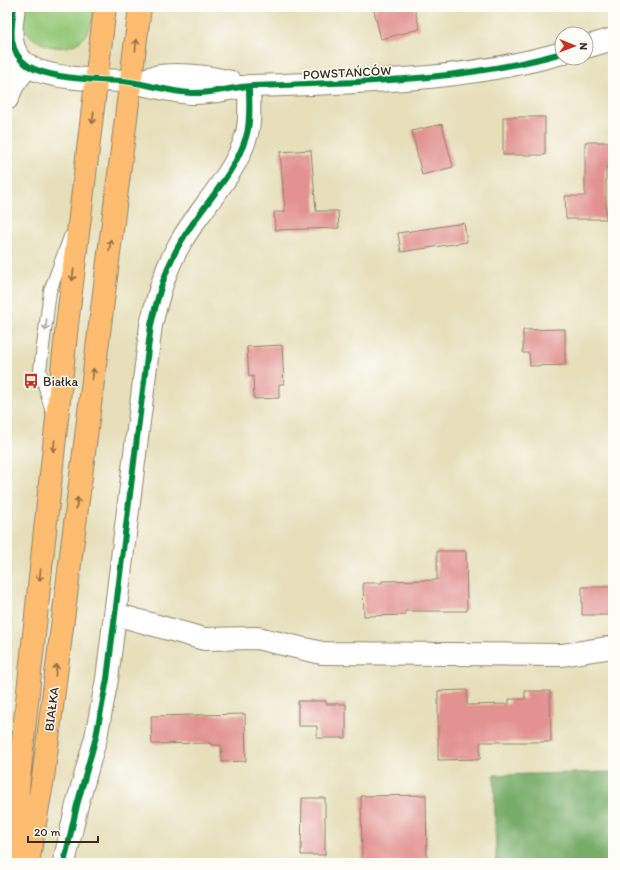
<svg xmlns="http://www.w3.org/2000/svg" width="620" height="870" font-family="Itim,sans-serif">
  <rect width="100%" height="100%" fill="#fdfcf7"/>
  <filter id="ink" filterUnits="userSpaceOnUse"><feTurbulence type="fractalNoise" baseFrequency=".025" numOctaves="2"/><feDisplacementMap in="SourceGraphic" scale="8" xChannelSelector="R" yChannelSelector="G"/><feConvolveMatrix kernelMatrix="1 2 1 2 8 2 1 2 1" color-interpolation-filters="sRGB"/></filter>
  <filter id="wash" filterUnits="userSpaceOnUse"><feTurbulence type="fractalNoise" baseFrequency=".012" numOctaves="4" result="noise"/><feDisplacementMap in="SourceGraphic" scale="16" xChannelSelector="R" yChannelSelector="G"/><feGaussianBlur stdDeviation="0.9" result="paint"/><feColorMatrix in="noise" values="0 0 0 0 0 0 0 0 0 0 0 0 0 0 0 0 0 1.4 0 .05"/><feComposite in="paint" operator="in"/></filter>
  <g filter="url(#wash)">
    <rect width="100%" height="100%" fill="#e6dfba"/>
    <path fill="#96c979" stroke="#687a4c" d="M24,7H95C94,21 88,39 73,45C56,52 29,43 24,25C22,20 23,13 24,7Z"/>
    <path fill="#78ad69" stroke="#5a6c44" d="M613,772V863H496L494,775Z"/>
    <g id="blocks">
      <path fill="#e29290" d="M375,7H414L420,29L381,39L374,11L376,10Z
        M503,117H545V155H503Z
        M442,124L453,167L422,175L412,131Z
        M585,142H613V167H606V219H566L565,196H585Z
        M311,150L316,211H338L339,228L275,230L274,212H285L280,152Z
        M464,223L467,242L401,252L398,233Z
        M565,329V365L530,366L529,353H523V330Z
        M282,345L284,384H279V398L254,399L253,376L249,377L247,347Z
        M437,551H466L467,611H405V615L364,616L363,583H382V581L437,580Z
        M582,587H613V615H582Z
        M467,690V705L509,704V699H525V691H550L551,742H480V759L438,760V691Z
        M298,701H326V704H346V738H317V726H298Z
        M245,714L246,761L222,762L221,745H211V743L152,744L151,716Z
        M426,795L427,863H362L361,796Z
        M302,798H325V855H301Z"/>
    </g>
  </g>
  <g filter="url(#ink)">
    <use href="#blocks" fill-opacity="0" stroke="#90846c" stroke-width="1"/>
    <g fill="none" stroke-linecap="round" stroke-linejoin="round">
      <g stroke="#90846c" stroke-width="14">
        <path id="lane" d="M52,412L40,370L50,291L70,237"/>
      </g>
      <g stroke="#90846c" stroke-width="24">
        <path id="street" d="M14,7C11,29 7,51 27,65C47,79 98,80 123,81C146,83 168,92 191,93C212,94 232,87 252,86C357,82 460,82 562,53
          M586,47L613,39
          M150,78C175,72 205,76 231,82
          M7,99L13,85L28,65
          M115,614L204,639L257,638L322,653L562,655L613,647
          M64,863L77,805L96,737L107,679L151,325C158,295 166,266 182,240C202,206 234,176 246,137C251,122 249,102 249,86"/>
      </g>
      <g stroke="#90846c" stroke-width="24">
        <path id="highway" d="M15,863L18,788L41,568L67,325L105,7
          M28,863L43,778L140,7"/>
      </g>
      <use href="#lane" stroke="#fff" stroke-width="12"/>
      <use href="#street" stroke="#fff" stroke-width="22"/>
      <use href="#highway" stroke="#fdbc70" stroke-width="22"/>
      <g stroke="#fdfcf7" stroke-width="8">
        <path id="cycleway" d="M14,7C11,29 7,51 27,65C47,79 98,80 123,81C146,83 168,92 191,93C212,94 232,87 252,86C357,82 460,82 562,53
          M64,863L77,805L96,737L107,679L151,325C158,295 166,266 182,240C202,206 234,176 246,137C251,122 249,102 249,86"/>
      </g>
      <use href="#cycleway" stroke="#00873e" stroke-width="6"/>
    </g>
    <defs><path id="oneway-shaft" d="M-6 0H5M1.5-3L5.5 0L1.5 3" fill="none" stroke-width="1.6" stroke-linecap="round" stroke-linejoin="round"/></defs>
    <g stroke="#926c43">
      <use href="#oneway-shaft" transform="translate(136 45) rotate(-84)"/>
      <use href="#oneway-shaft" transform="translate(93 118) rotate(97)"/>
      <use href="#oneway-shaft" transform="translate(110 245) rotate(-82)"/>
      <use href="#oneway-shaft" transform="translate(73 275) rotate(97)"/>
      <use href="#oneway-shaft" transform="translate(93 374) rotate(-83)"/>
      <use href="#oneway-shaft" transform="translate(54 446) rotate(96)"/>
      <use href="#oneway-shaft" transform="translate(77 503) rotate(-83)"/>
      <use href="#oneway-shaft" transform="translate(40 575) rotate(96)"/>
      <use href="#oneway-shaft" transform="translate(56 670) rotate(-83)"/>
    </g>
    <use stroke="#a79f9a" href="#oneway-shaft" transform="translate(46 325) rotate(97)"/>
  </g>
  <defs>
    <g id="bus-bare" transform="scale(1.2)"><path d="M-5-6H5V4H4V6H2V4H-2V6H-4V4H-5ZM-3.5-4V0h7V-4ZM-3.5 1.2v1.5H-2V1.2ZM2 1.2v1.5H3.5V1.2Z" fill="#c8321e" stroke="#fdfcf7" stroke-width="2.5" paint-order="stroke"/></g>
  </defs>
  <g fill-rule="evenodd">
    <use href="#bus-bare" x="31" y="381"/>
  </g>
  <g text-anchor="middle" stroke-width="3" stroke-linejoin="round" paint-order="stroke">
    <g font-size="13" fill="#3b2a1e" stroke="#fdfcf7">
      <text transform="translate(347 72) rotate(-3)" y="5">POWSTAŃCÓW</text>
      <text transform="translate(51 709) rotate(-83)" y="5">BIAŁKA</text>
    </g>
    <g font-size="13" fill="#3b2a1e" stroke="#fdfcf7" text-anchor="start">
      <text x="43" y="386">Białka</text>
    </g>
  </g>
  <rect width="620" height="870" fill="none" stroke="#fdfcf7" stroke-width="24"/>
  <g transform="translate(574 46) rotate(91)"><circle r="19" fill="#fdfcf7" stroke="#afa8a0"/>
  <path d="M0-3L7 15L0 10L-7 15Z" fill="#c8321e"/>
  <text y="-6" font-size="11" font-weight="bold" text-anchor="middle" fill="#3b2a1e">N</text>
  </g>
  <path d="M28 836v6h70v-6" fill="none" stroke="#3b2a1e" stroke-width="2"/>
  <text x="34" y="836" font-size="12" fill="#3b2a1e" stroke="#fdfcf7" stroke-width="3" paint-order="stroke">20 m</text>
</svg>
